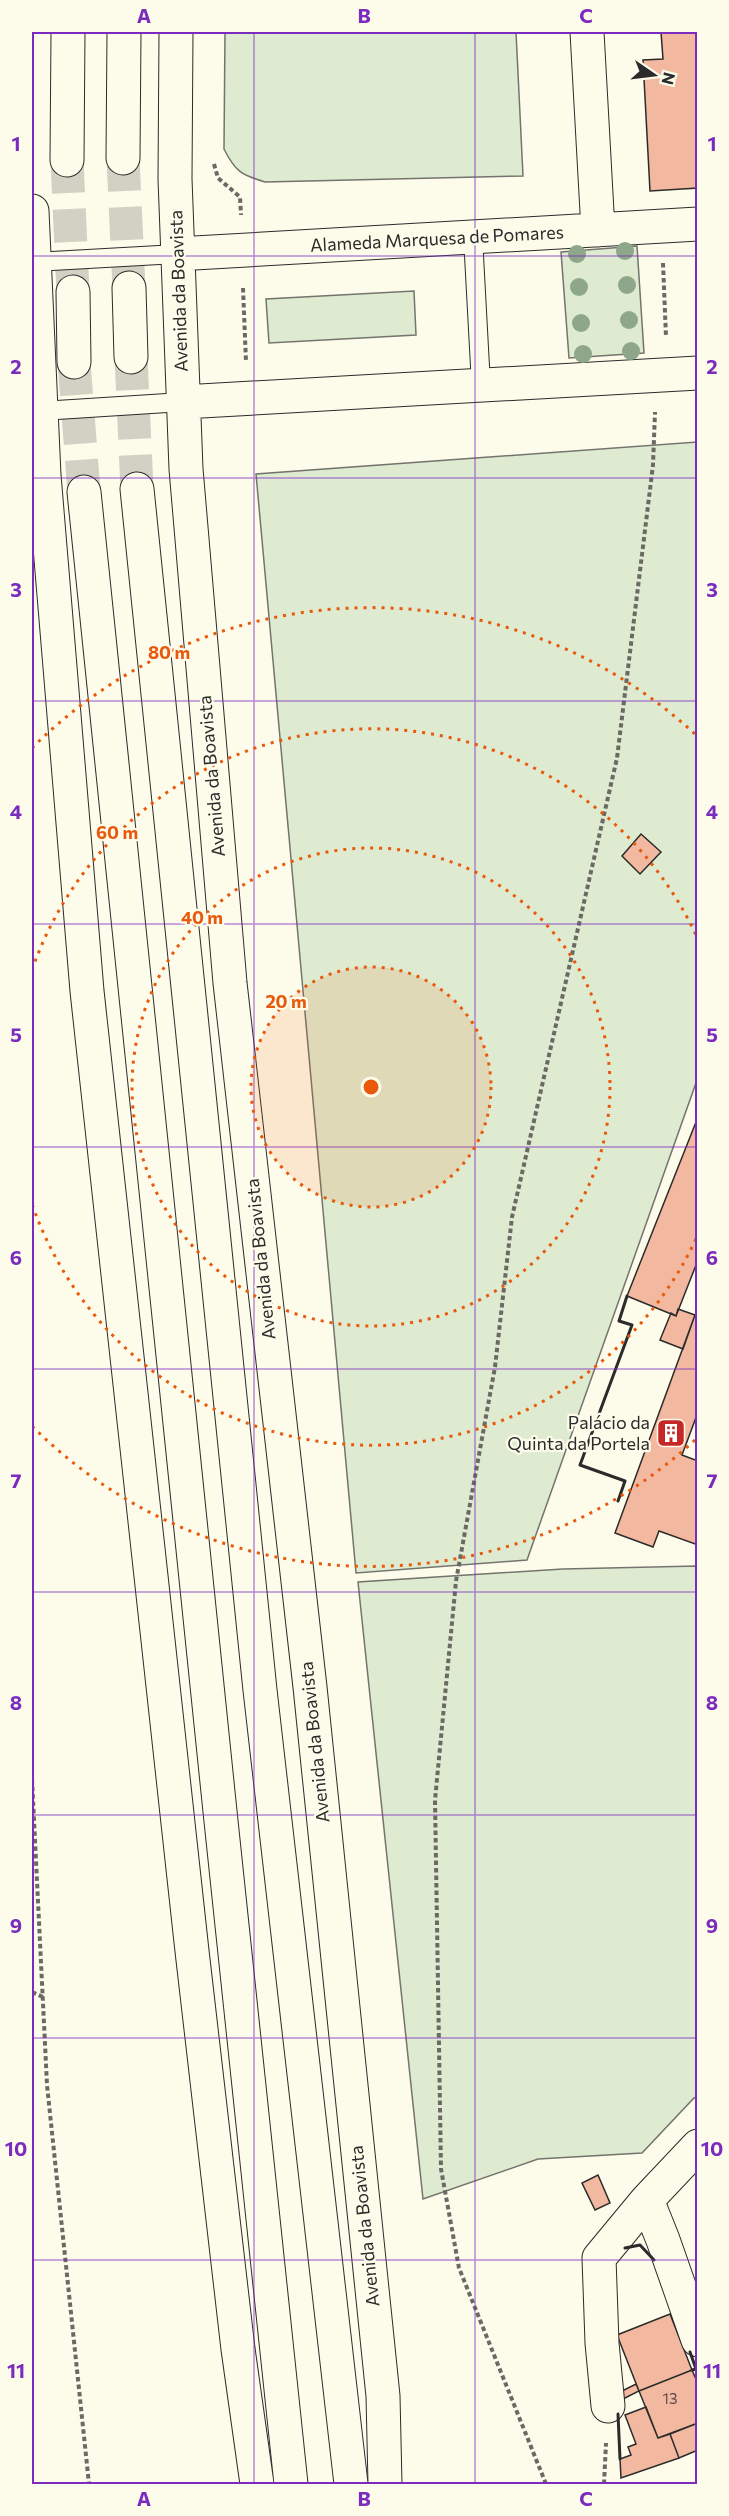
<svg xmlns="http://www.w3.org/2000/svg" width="729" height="2516" font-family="Commissioner,sans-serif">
  <rect width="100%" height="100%" fill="#fdfbea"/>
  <path fill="#deebd1" stroke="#74746e" stroke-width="1.5" d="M225,32H516L523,176L265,182C241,175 235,171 224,149Z
    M637,246L644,353L569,358L561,252Z
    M414,291L416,335L269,343L266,299Z
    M697,442V1080L527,1560L356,1573L256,474Z
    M697,1566V2097L694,2098L642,2153L538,2159L423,2199L358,1582L563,1569Z"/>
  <path fill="#f2b8a0" stroke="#2b2b2b" stroke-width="1.5" d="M661,32H698V188L650,191L643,60L663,59Z
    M641,834L661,852L640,874L622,856Z
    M698,1117V1260L676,1316L627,1296Z
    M678,1309L695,1315L683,1349L660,1340L671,1313L676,1316Z
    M695,1315L698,1316V1412L682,1455L698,1461V1545L659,1531L653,1547L615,1533Z
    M598,2175L610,2203L595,2210L582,2183Z
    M670,2314L692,2370L639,2391L617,2335Z
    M692,2370L698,2384V2423L658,2438L639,2391Z
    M636,2384L639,2391L617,2402L616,2394Z
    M646,2407L658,2438L670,2434L679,2458L621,2478L620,2459L631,2455L628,2447L636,2444L625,2415Z
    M698,2423V2450L679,2458L670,2434Z"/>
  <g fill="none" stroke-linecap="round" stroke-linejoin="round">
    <path stroke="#d3d1c4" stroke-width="33" stroke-dasharray="33 16" stroke-linecap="butt" d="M123,158L129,288
      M67,160L73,292
      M131,357L137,489
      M74,362L84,492"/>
    <g stroke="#2b2b2b" stroke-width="20">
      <path id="service" d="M473,237L481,385
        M34,262L177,254
        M41,411L183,402"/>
    </g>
    <g stroke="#2b2b2b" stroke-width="35">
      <path id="minor" d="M176,32L175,179L186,469L230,983L310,1687L383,2396L385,2484
        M587,32L598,230
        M32,211L44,475L87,991L192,1951L238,2349L257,2484
        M177,254L698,224
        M183,402L698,373
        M647,2200L663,2240L698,2340
        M608,2406L602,2343L599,2258L647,2200L698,2146"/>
    </g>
    <g stroke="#2b2b2b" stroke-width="35">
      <path id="trunk" d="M123,158L124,32
        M67,160L68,32
        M129,288L131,357
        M73,292L74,362
        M137,489L260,1690L351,2484
        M84,492C148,1156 222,1820 291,2484"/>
    </g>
    <path stroke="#6a6964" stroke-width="4" stroke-dasharray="4.5 3" stroke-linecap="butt" d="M214,164L218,178L240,197L241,215
      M663,263L666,337
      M243,288L246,362
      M32,1779L47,2085L89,2484
      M32,1992L43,1997
      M546,2484L459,2268L441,2169L435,1800L456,1581L495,1367L512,1217L617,758L653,465L655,412
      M604,2484L606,2443"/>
    <use href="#service" stroke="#fdfbea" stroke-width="18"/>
    <use href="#minor" stroke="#fdfbea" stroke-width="33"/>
    <use href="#trunk" stroke="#fdfbea" stroke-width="33"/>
    <path stroke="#2b2b2b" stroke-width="3" d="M618,1501L625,1481L580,1465L632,1325L619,1321L627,1296
      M625,2248L640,2245L654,2260
      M690,2352L696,2369L692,2370
      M618,2414L620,2459"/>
  </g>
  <g fill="#8ea78a">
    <circle cx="625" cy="251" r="9"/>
    <circle cx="577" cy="254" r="9"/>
    <circle cx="627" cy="285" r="9"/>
    <circle cx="579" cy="287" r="9"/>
    <circle cx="629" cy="320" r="9"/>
    <circle cx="581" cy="323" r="9"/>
    <circle cx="631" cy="351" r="9"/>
    <circle cx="583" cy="354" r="9"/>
  </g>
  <path fill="none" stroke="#7b2cbf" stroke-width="1.5" stroke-opacity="0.55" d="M254,32V2484M475,32V2484M32,256H698M32,478H698M32,701H698M32,924H698M32,1147H698M32,1369H698M32,1592H698M32,1815H698M32,2038H698M32,2260H698"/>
  <circle cx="371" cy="1087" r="120" fill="#e8590c" fill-opacity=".12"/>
  <g fill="none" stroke="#e8590c" stroke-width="3" stroke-dasharray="3 6">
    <circle cx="371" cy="1087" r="120"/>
    <circle cx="371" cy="1087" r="239"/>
    <path d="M696 1239A359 359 0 0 1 32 1204M32 970A359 359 0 0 1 696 935"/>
    <path d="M695 1440A479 479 0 0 1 32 1426M32 748A479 479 0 0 1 695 734"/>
  </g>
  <defs>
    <g id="building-square" transform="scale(1.5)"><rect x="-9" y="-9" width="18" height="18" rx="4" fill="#c62828" stroke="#fdfbea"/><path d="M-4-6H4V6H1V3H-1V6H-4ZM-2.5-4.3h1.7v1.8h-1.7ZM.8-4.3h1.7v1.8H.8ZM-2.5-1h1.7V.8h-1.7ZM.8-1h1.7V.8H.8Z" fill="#fff"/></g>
  </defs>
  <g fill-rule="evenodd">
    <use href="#building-square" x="671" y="1433"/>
  </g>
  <g text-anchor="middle" stroke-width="4.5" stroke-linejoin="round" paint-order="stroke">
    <g font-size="15" fill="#5d4e48">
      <text x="670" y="2404">13</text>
    </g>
    <g font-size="18" fill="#2b2b2b" stroke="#fdfbea">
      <text transform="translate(437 239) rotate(-3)" y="6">Alameda Marquesa de Pomares</text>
      <text transform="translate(179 291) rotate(-92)" y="6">Avenida da Boavista</text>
      <text transform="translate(212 776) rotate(-95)" y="6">Avenida da Boavista</text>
      <text transform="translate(261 1259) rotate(-96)" y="6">Avenida da Boavista</text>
      <text transform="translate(315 1742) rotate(-96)" y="6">Avenida da Boavista</text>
      <text transform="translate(365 2226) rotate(-96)" y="6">Avenida da Boavista</text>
    </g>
    <g font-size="18" fill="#2b2b2b" stroke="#fdfbea" text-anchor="end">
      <text x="650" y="1429">Palácio da<tspan x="650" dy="21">Quinta da Portela</tspan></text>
    </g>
  </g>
  <circle cx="371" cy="1087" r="9" fill="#e8590c" stroke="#fdfbea" stroke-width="3"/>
  <g font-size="18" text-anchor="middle" font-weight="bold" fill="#e8590c" stroke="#fdfbea" stroke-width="4.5" stroke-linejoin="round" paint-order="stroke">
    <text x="169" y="659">80 m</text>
    <text x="117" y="839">60 m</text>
    <text x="202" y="924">40 m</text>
    <text x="286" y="1008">20 m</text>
  </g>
  <rect width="729" height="2516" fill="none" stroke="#fdfbea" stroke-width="66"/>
  <g transform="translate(654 75) rotate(104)" stroke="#fdfbea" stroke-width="4.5" paint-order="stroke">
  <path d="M0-4.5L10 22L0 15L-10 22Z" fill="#2b2b2b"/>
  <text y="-9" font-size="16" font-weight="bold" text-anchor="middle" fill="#2b2b2b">N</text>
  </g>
  <rect x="33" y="33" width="663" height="2450" fill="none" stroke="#7b2cbf" stroke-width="2"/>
  <g font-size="20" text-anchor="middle" font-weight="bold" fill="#7b2cbf">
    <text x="144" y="23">A</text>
    <text x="364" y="23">B</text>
    <text x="586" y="23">C</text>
    <text x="16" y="151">1</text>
    <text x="712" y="151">1</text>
    <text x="16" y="374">2</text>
    <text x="712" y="374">2</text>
    <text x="16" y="597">3</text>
    <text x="712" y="597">3</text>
    <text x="16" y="819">4</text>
    <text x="712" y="819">4</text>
    <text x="16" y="1042">5</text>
    <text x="712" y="1042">5</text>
    <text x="16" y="1265">6</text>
    <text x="712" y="1265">6</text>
    <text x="16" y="1488">7</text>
    <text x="712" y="1488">7</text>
    <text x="16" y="1710">8</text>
    <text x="712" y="1710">8</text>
    <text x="16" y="1933">9</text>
    <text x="712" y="1933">9</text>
    <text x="16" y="2156">10</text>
    <text x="712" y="2156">10</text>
    <text x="16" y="2378">11</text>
    <text x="712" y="2378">11</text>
    <text x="144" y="2506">A</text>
    <text x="364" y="2506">B</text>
    <text x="586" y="2506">C</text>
  </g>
</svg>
